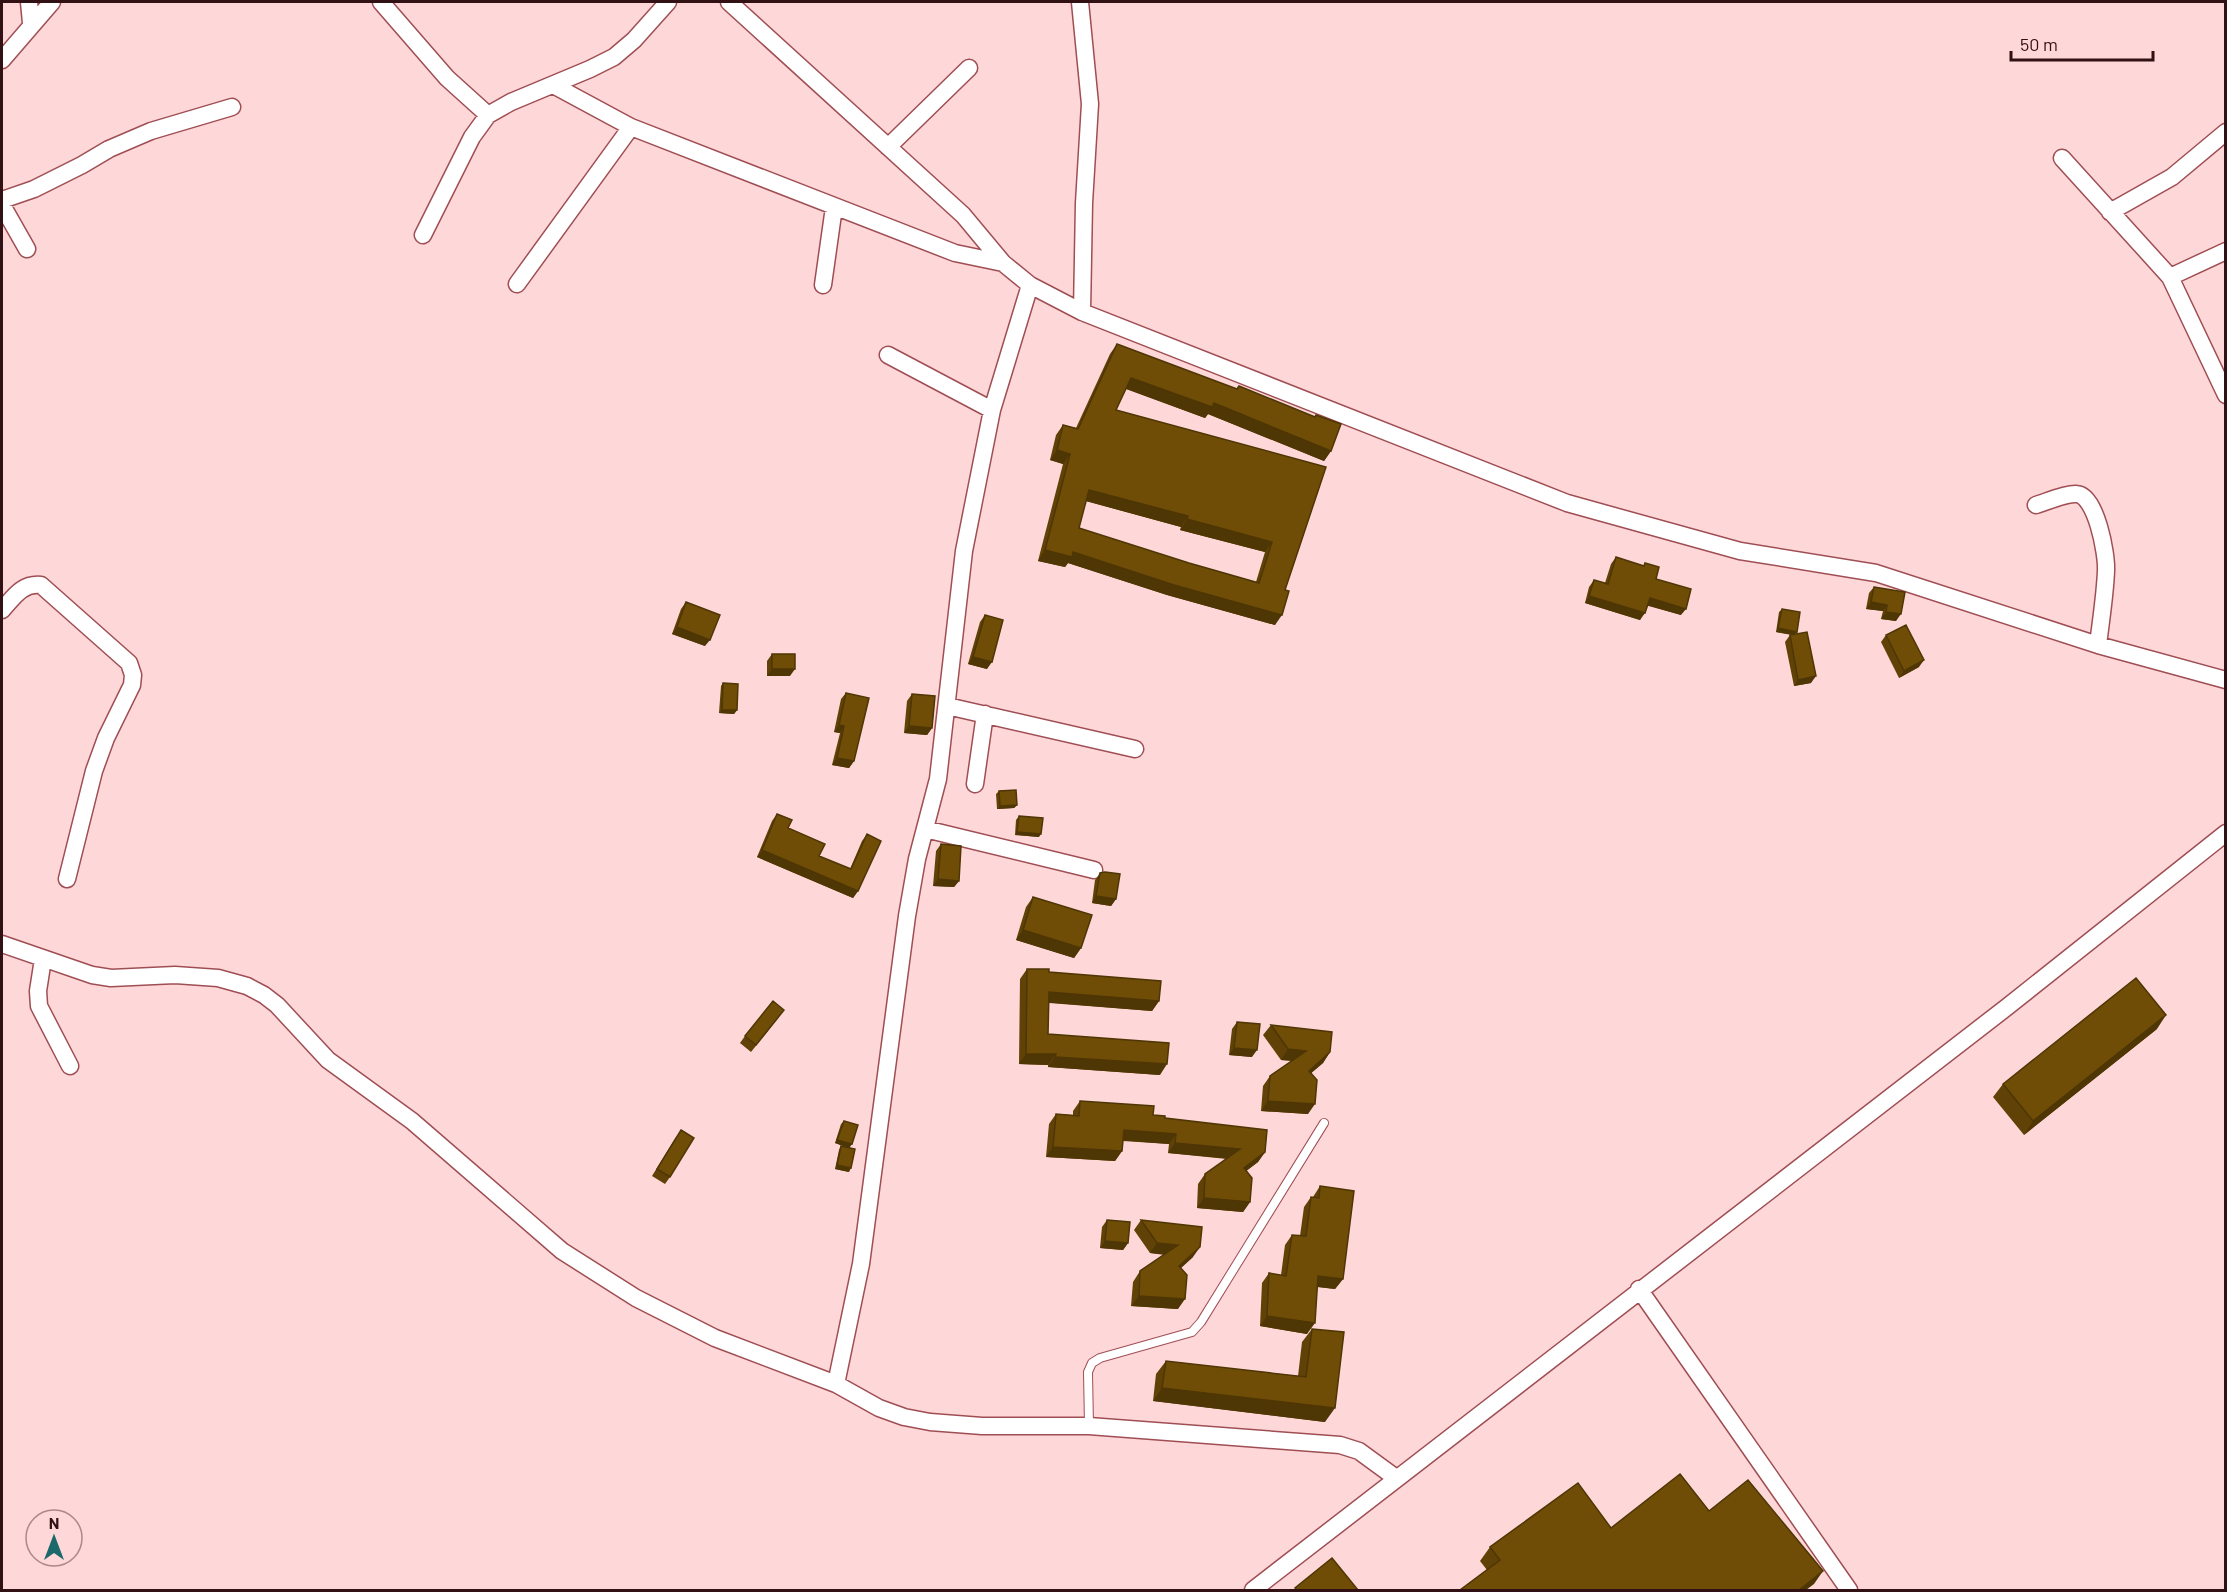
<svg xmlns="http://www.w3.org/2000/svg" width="2227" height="1592" font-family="Barlow,sans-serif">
  <rect width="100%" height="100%" fill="#fed7d8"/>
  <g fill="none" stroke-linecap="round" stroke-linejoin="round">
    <g stroke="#9f4e53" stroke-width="10">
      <path id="lane" d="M1089,1426L1088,1372L1092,1363L1100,1358L1192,1332L1201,1322L1324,1123"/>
    </g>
    <g stroke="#9f4e53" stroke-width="19">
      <path id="street" d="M29,2L31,23
        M381,2L447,78L488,115
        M729,2L963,215L1003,263L1030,285L1082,312L1567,503L1740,551L1876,573L2098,645L2226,680
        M1080,2L1090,104L1084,203L1082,312
        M2,60L52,2
        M553,85L631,127L955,253L1003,263
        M888,147L969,68
        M2062,158L2170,277
        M2,200L34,189L82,165L109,149L151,131L232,107
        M2,205L27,249
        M2110,212L2172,177L2226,132
        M423,235L472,137L488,115L511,102L590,69L614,57L634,40L668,2
        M2226,251L2170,277L2226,395
        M517,284L631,127
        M823,285L834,207
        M888,355L992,410
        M2036,505C2046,502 2066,493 2076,494C2096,494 2107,554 2106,571C2105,595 2101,620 2098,645
        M2,610C14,597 22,583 41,585L129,663L133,675L132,685L106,738L94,771L67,879
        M947,706L1135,749
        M975,784L985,714
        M925,829L1094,870
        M2,944L92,975L111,978L175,975L218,978L247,986L264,995L277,1005L328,1060L412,1121L562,1251L636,1298L715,1338L836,1384L879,1408L904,1417L930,1422L982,1426H1089L1340,1445L1359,1451L1396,1478
        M43,959L38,991L39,1006L70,1066
        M1639,1289L1849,1590
        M836,1384L861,1264L907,916L917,859L938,779L964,551L992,410L1030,285
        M1253,1590L2007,1007L2226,833"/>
    </g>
    <use href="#lane" stroke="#fff" stroke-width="8"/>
    <use href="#street" stroke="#fff" stroke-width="16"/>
  </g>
  <path fill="#604206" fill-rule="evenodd" d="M1117,344L1237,389L1239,386L1331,451L1324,461L1208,414L1205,418L1126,389L1116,410L1326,467L1285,590L1275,625L1167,595L1068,563L1065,567L1038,561L1063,464L1050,460L1056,435L1063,425L1076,428L1110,354ZM1086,501L1181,527L1180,530L1265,552L1256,582L1189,563L1079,528Z
    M1616,557L1643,566L1645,563L1681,615L1647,605L1640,620L1585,603L1589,587L1594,580L1605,583L1611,564Z
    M1874,587L1905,592L1896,621L1881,619L1883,611L1866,609L1869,593Z
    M686,602L705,646L672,634L681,609Z
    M1782,609L1797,632L1795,635L1811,683L1794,686L1785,642L1790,635H1792L1776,632L1779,612Z
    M985,615L987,669L968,664L980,622Z
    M1886,635L1919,667L1899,678L1881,642Z
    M772,654L790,676H767V661Z
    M723,683L737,710L734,714L719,713L721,686Z
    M846,693L854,761L849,768L832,765L840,733L834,732L841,699Z
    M912,694L932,728L927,735L904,733L907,701Z
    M999,791L1017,805L1014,808L997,809L996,794Z
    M777,814L788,828L819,856L850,869L862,841L867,834L858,891L853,898L757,857L772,821Z
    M1019,816L1039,837L1015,835L1016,820Z
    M941,844L959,881L954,887L933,886L936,851Z
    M1100,873L1116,899L1111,906L1092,903L1095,880Z
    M1033,897L1081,948L1074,958L1016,940L1026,907Z
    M1027,969L1049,972L1159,1001L1152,1011L1049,1003L1048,1034L1160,1075L1048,1067V1065L1019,1064L1020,979Z
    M779,1017L751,1052L740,1043L745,1036Z
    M1237,1022L1252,1057L1229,1055L1232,1029Z
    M1271,1025L1330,1052L1323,1063L1311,1073L1308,1114L1261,1111L1263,1086L1270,1076L1292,1061L1281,1060L1263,1035Z
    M2157,1029L2024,1135L1993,1097L2003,1084Z
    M1080,1101L1165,1118L1265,1152L1258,1162L1246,1171L1250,1202L1243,1212L1197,1208L1198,1184L1205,1174L1227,1159L1168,1153L1169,1144L1123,1141L1122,1151L1115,1161L1046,1157L1049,1124L1056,1114L1073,1115V1111Z
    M844,1121L852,1144L849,1148L835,1143L841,1124Z
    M676,1137L670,1177L665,1184L652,1176Z
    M841,1146L849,1172L835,1169L839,1150Z
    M1320,1186L1343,1279L1335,1289L1317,1287L1307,1334L1260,1326L1262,1283L1269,1273L1281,1275L1285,1245L1292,1235L1300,1236L1304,1207L1311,1197H1313Z
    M1107,1220L1128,1243L1123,1250L1100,1248L1102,1227Z
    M1141,1220L1193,1257L1181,1268L1178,1309L1131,1306L1133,1282L1140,1271L1165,1255L1150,1253L1134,1230Z
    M1312,1329L1325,1422L1153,1401L1156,1374L1166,1361L1298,1376L1302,1342Z
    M1709,1511L1814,1584L1487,1570L1480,1561L1490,1547Z"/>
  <path fill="#4e3605" d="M1131,378L1214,403L1331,451L1324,461L1208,414L1205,418L1124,388Z
    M1057,450L1070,454L1063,464L1050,460Z
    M1089,490L1188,516L1181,527L1082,500Z
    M1187,519L1272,542L1265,552L1180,530Z
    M1045,550L1073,552L1282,615L1275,625L1167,595L1068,563L1065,567L1038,561Z
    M1589,596L1645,613L1640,620L1585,603Z
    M1650,598L1686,609L1681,615L1645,605Z
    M1871,602L1887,605L1883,611L1866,609Z
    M1886,612L1901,614L1896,621L1881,619Z
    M677,627L710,640L705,646L672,634Z
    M1778,628L1797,632L1794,635L1776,632Z
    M973,657L992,662L987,669L968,664Z
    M1924,660L1919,667L1899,678L1904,671Z
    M772,669H795L790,676H767Z
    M1816,676L1811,683L1794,686L1798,680Z
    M722,710H737L734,714L719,713Z
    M839,725L844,726L840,733L834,732Z
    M909,726L932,728L927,735L904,733Z
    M837,758L854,761L849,768L832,765Z
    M1017,805L1014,808L997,809L1000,806Z
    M1017,832L1041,834L1039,837L1015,835Z
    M762,850L858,891L853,898L757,857Z
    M938,879L959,881L954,887L933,886Z
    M1096,896L1116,899L1111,906L1092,903Z
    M1023,930L1081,948L1074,958L1016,940Z
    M1049,992L1159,1001L1152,1011L1042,1002Z
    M2166,1015L2157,1029L2024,1135L2033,1121Z
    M1234,1048L1257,1050L1252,1057L1229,1055Z
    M1288,1049L1306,1051L1299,1061L1281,1060Z
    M1330,1052L1323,1063L1302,1081L1309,1071Z
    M1026,1054H1056L1048,1065L1019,1064Z
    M1055,1057L1167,1064L1160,1075L1048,1067Z
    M1268,1101L1315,1104L1308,1114L1261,1111Z
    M1124,1130L1176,1134L1169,1144L1117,1140Z
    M837,1140L852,1144L849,1148L835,1143Z
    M1175,1143L1240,1149L1233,1159L1168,1153Z
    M1053,1147L1122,1151L1115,1161L1046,1157Z
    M1265,1152L1258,1162L1237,1178L1244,1168Z
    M837,1165L851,1168L849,1172L835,1169Z
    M1204,1198L1250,1202L1243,1212L1197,1208Z
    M1105,1241L1128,1243L1123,1250L1100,1248Z
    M1157,1243L1178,1245L1171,1255L1150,1253Z
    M1200,1247L1193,1257L1172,1276L1179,1266Z
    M1318,1276L1343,1279L1335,1289L1311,1286Z
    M1139,1296L1185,1299L1178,1309L1131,1306Z
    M1267,1316L1315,1323L1307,1334L1260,1326Z
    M1162,1388L1335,1408L1325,1422L1153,1401Z
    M1823,1571L1814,1584L1806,1590H1799Z"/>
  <path fill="#704d07" stroke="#4e3605" stroke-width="1.5" fill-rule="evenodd" d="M1117,344L1237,389L1239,386L1315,417L1316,415L1341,424L1331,451L1214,403L1212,407L1131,378L1116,410L1326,467L1285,590L1289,591L1282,615L1174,585L1073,552L1072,557L1045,550L1070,454L1057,450L1063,425L1078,429ZM1089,490L1188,516L1187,519L1272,542L1259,583L1189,563L1079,528Z
    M1616,557L1644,566L1645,563L1659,567L1656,579L1691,589L1686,609L1650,598L1645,613L1589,596L1594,580L1608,584Z
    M1874,587L1905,592L1901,614L1886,612L1887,605L1871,602Z
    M686,602L720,615L710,640L677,627Z
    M1782,609L1800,612L1797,632L1778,628Z
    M985,615L1003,620L992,662L973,657Z
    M1906,625L1924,660L1904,671L1886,635Z
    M1807,632L1816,676L1798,680L1790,635Z
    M772,654H795V669H772Z
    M723,683L738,684L737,710H722Z
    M846,693L869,698L854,761L837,758L844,726L839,725Z
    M912,694L935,696L932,728L909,726Z
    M1016,790L1017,805L1000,806L999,791Z
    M777,814L792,820L788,828L825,844L819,856L851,869L867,834L881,841L858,891L762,850Z
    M1019,816L1043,818L1041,834L1017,832Z
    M941,844L961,846L959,881L938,879Z
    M1105,872L1120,874L1116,899L1096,896L1100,873Z
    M1033,897L1092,915L1081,948L1023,930Z
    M1027,969H1049V972L1161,981L1159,1001L1049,992L1048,1034L1169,1043L1167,1064L1055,1057L1056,1054H1026Z
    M2136,978L2166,1015L2033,1121L2003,1084Z
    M773,1001L784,1010L756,1045L745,1036Z
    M1237,1022L1260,1024L1257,1050L1234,1048Z
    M1271,1025L1332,1032L1330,1052L1309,1071L1317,1080L1315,1104L1268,1101L1270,1076L1306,1051L1288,1049Z
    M1080,1101L1154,1106L1153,1115L1165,1116V1118L1267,1130L1265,1152L1244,1168L1252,1178L1250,1202L1204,1198L1205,1174L1240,1149L1175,1143L1176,1134L1124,1130L1122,1151L1053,1147L1056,1114L1079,1116Z
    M844,1121L858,1125L852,1144L837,1140Z
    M681,1130L694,1138L670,1177L657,1169Z
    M841,1146L855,1149L851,1168L837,1165Z
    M1320,1186L1354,1191L1343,1279L1318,1276L1315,1323L1267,1316L1269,1273L1286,1276L1292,1235L1306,1236L1311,1197L1319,1198Z
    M1107,1220L1130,1222L1128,1243L1105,1241Z
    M1141,1220L1202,1227L1200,1247L1179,1266L1187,1275L1185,1299L1139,1296L1140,1271L1178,1245L1157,1243Z
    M1312,1329L1344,1332L1335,1408L1162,1388L1166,1361L1306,1377Z
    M1680,1474L1709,1511L1748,1480L1823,1571L1799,1590H1460L1500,1560L1490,1547L1578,1483L1611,1528Z
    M1332,1558L1358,1590H1298L1295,1588Z"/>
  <rect width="2227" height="1592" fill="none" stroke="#321114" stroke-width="6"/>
  <g transform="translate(54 1538)"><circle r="28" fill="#fed7d8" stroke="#ac888a" stroke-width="1.5"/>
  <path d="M0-4.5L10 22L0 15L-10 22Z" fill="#1c696b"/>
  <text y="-9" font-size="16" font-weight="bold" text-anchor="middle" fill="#321114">N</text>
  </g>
  <path d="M2011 51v9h142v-9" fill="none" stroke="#321114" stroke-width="3"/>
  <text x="2020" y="51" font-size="18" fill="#321114" stroke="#fed7d8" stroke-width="4.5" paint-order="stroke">50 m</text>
</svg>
